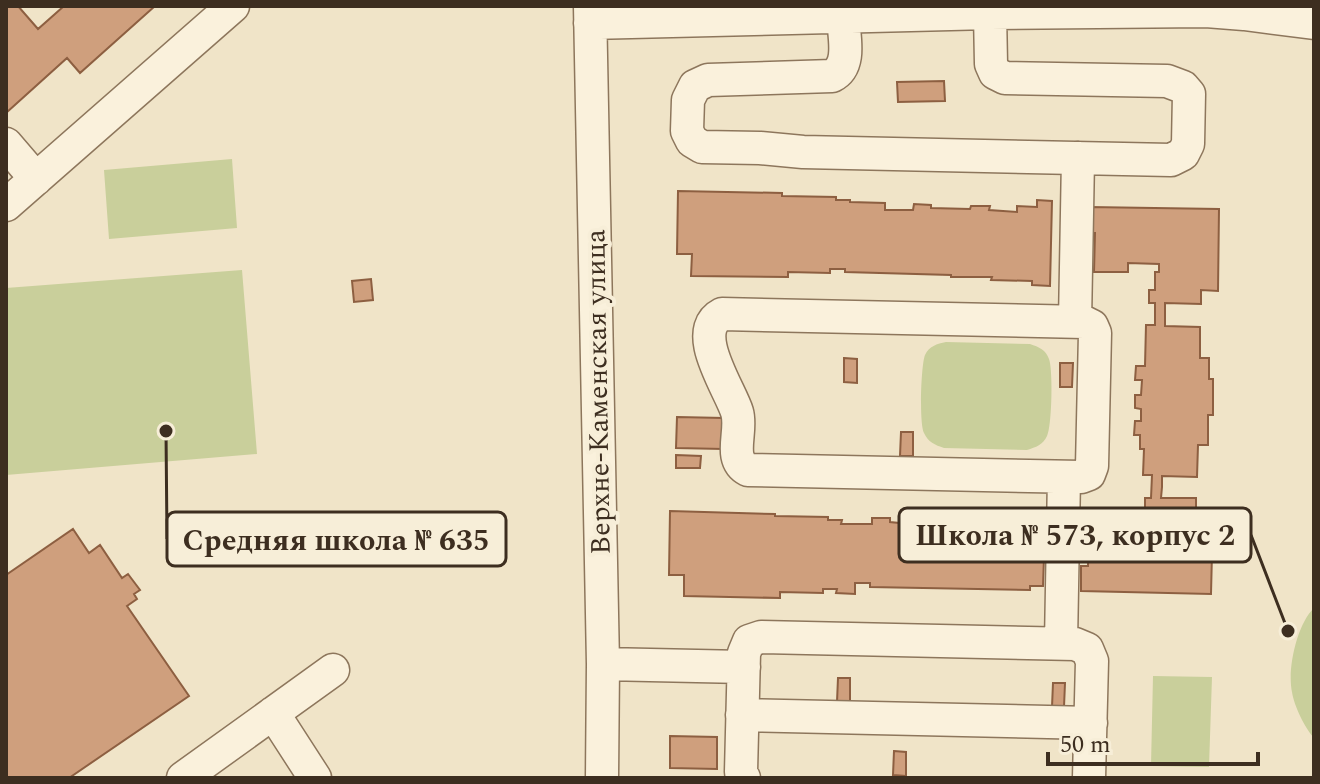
<svg xmlns="http://www.w3.org/2000/svg" width="1320" height="784" font-family="Spectral,serif">
  <rect width="100%" height="100%" fill="#f0e4c8"/>
  <path fill="#c9cf9b" d="M232,159L237,228L109,239L104,170Z
    M242,270L257,454L6,475V288Z
    M946,342L1030,344C1039,347 1046,350 1049,359C1053,369 1052,426 1047,436C1043,445 1036,447 1027,450L944,448C935,445 928,442 924,433C919,424 921,365 925,355C929,346 937,344 946,342Z
    M1314,608V738C1305,728 1294,706 1292,692C1287,669 1297,624 1314,608Z
    M1153,676L1212,677L1209,767L1151,766Z"/>
  <path fill="#cf9f7d" stroke="#8d5f41" stroke-width="2" d="M6,6H18L38,29L64,6H155L80,73L67,58L6,113Z
    M944,81L945,101L898,102L897,82Z
    M678,191L782,193V196L836,197V200H850V202L885,203V210H913L914,204L931,205V208L970,209L971,206H990L989,210L1017,212V206L1037,207V200L1052,201L1050,286L1032,285V281L991,280L992,277H951V275L845,272V269H830V273L788,272V277L691,276L692,254H677Z
    M1089,207L1219,209L1218,291L1201,290V304L1165,303V326L1200,327V358H1209V379H1213V415H1208V445H1198L1197,477L1162,476V487L1161,498H1196V512L1213,513L1211,594L1081,591V566H1088L1089,527H1122V537H1154V529H1151V511L1145,510V498H1151L1152,475H1143L1144,449H1140V435H1134L1135,421H1141V409L1135,408V395H1141L1142,380H1135L1136,366H1145L1146,325H1155V303H1149V290H1155V272H1159V264L1128,263V272H1094L1095,233H1088Z
    M371,279L373,300L354,302L352,281Z
    M844,358L857,359V383L844,382Z
    M1060,363H1073L1072,387H1060Z
    M677,417L724,418L723,449L676,448Z
    M901,432H913V456H900Z
    M676,455L701,456L700,468H676Z
    M670,511L775,514V516L828,517V520H842L841,524H872V518H890V522L919,525L920,518L937,519V523H950V526L965,527V520H983V524H998L997,527H1012V521H1030V527H1045L1043,586H1030V590L870,587V583H855V594L836,593L837,589H823V593L780,592V598L684,596V575H669Z
    M73,529L89,553L100,545L122,578L128,574L140,590L134,594L137,599L127,606L189,696L69,778H6V575Z
    M838,678H850V702H837Z
    M1053,683H1065L1064,707H1052Z
    M670,736L717,737V769L670,768Z
    M894,751L906,752V776L893,775Z"/>
  <g fill="none" stroke-linecap="round" stroke-linejoin="round">
    <g stroke="#8d765c" stroke-width="35">
      <path id="minor" d="M590,6L603,664L602,778
        M843,17C844,37 852,66 832,76L708,80L695,86L688,100L687,131L692,141L702,147L760,148L803,152L1171,160L1183,154L1188,144L1189,94L1183,87L1167,81L1005,78L995,73L991,64L990,13
        M590,23L990,13L1206,11L1244,14L1314,23
        M6,144L36,179
        M6,205L233,6
        M722,314L1084,322L1092,326L1095,333L1092,466L1089,474L1081,477L748,470C727,459 743,431 737,412C730,389 689,331 722,314Z
        M1075,322L1078,158
        M1061,643L1064,477
        M603,664L744,667
        M273,713L315,778
        M742,715L1091,723
        M183,778L333,670
        M744,778L741,772L744,653L749,641L761,637L1075,644L1087,649L1092,661L1089,778"/>
    </g>
    <use href="#minor" stroke="#faf1dc" stroke-width="32"/>
  </g>
  <g text-anchor="middle" stroke-width="8" stroke-linejoin="round" paint-order="stroke">
    <g font-size="28" fill="#3d2e20" stroke="#f7eed8">
      <text transform="translate(597 392) rotate(-91)" y="10">Верхне-Каменская улица</text>
    </g>
  </g>
  <path fill="none" stroke="#3d2e20" stroke-width="3" d="M1288 631L1251 535M166 431L167 539"/>
  <g fill="#3d2e20" stroke="#f7eed8" stroke-width="3">
    <circle cx="1288" cy="631" r="8"/>
    <circle cx="166" cy="431" r="8"/>
  </g>
  <g fill="#f7eed8" stroke="#3d2e20" stroke-width="3">
    <rect x="899" y="508" width="352" height="54" rx="8"/>
    <rect x="167" y="512" width="339" height="54" rx="8"/>
  </g>
  <g font-size="30" text-anchor="middle" font-weight="bold" fill="#3d2e20">
    <text x="1075" y="545">Школа № 573, корпус 2</text>
    <text x="336" y="550">Средняя школа № 635</text>
  </g>
  <rect width="1320" height="784" fill="none" stroke="#3d2e20" stroke-width="16"/>
  <path d="M1048 752v12h210v-12" fill="none" stroke="#3d2e20" stroke-width="4"/>
  <text x="1060" y="752" font-size="24" fill="#3d2e20" stroke="#f7eed8" stroke-width="6" paint-order="stroke">50 m</text>
</svg>
